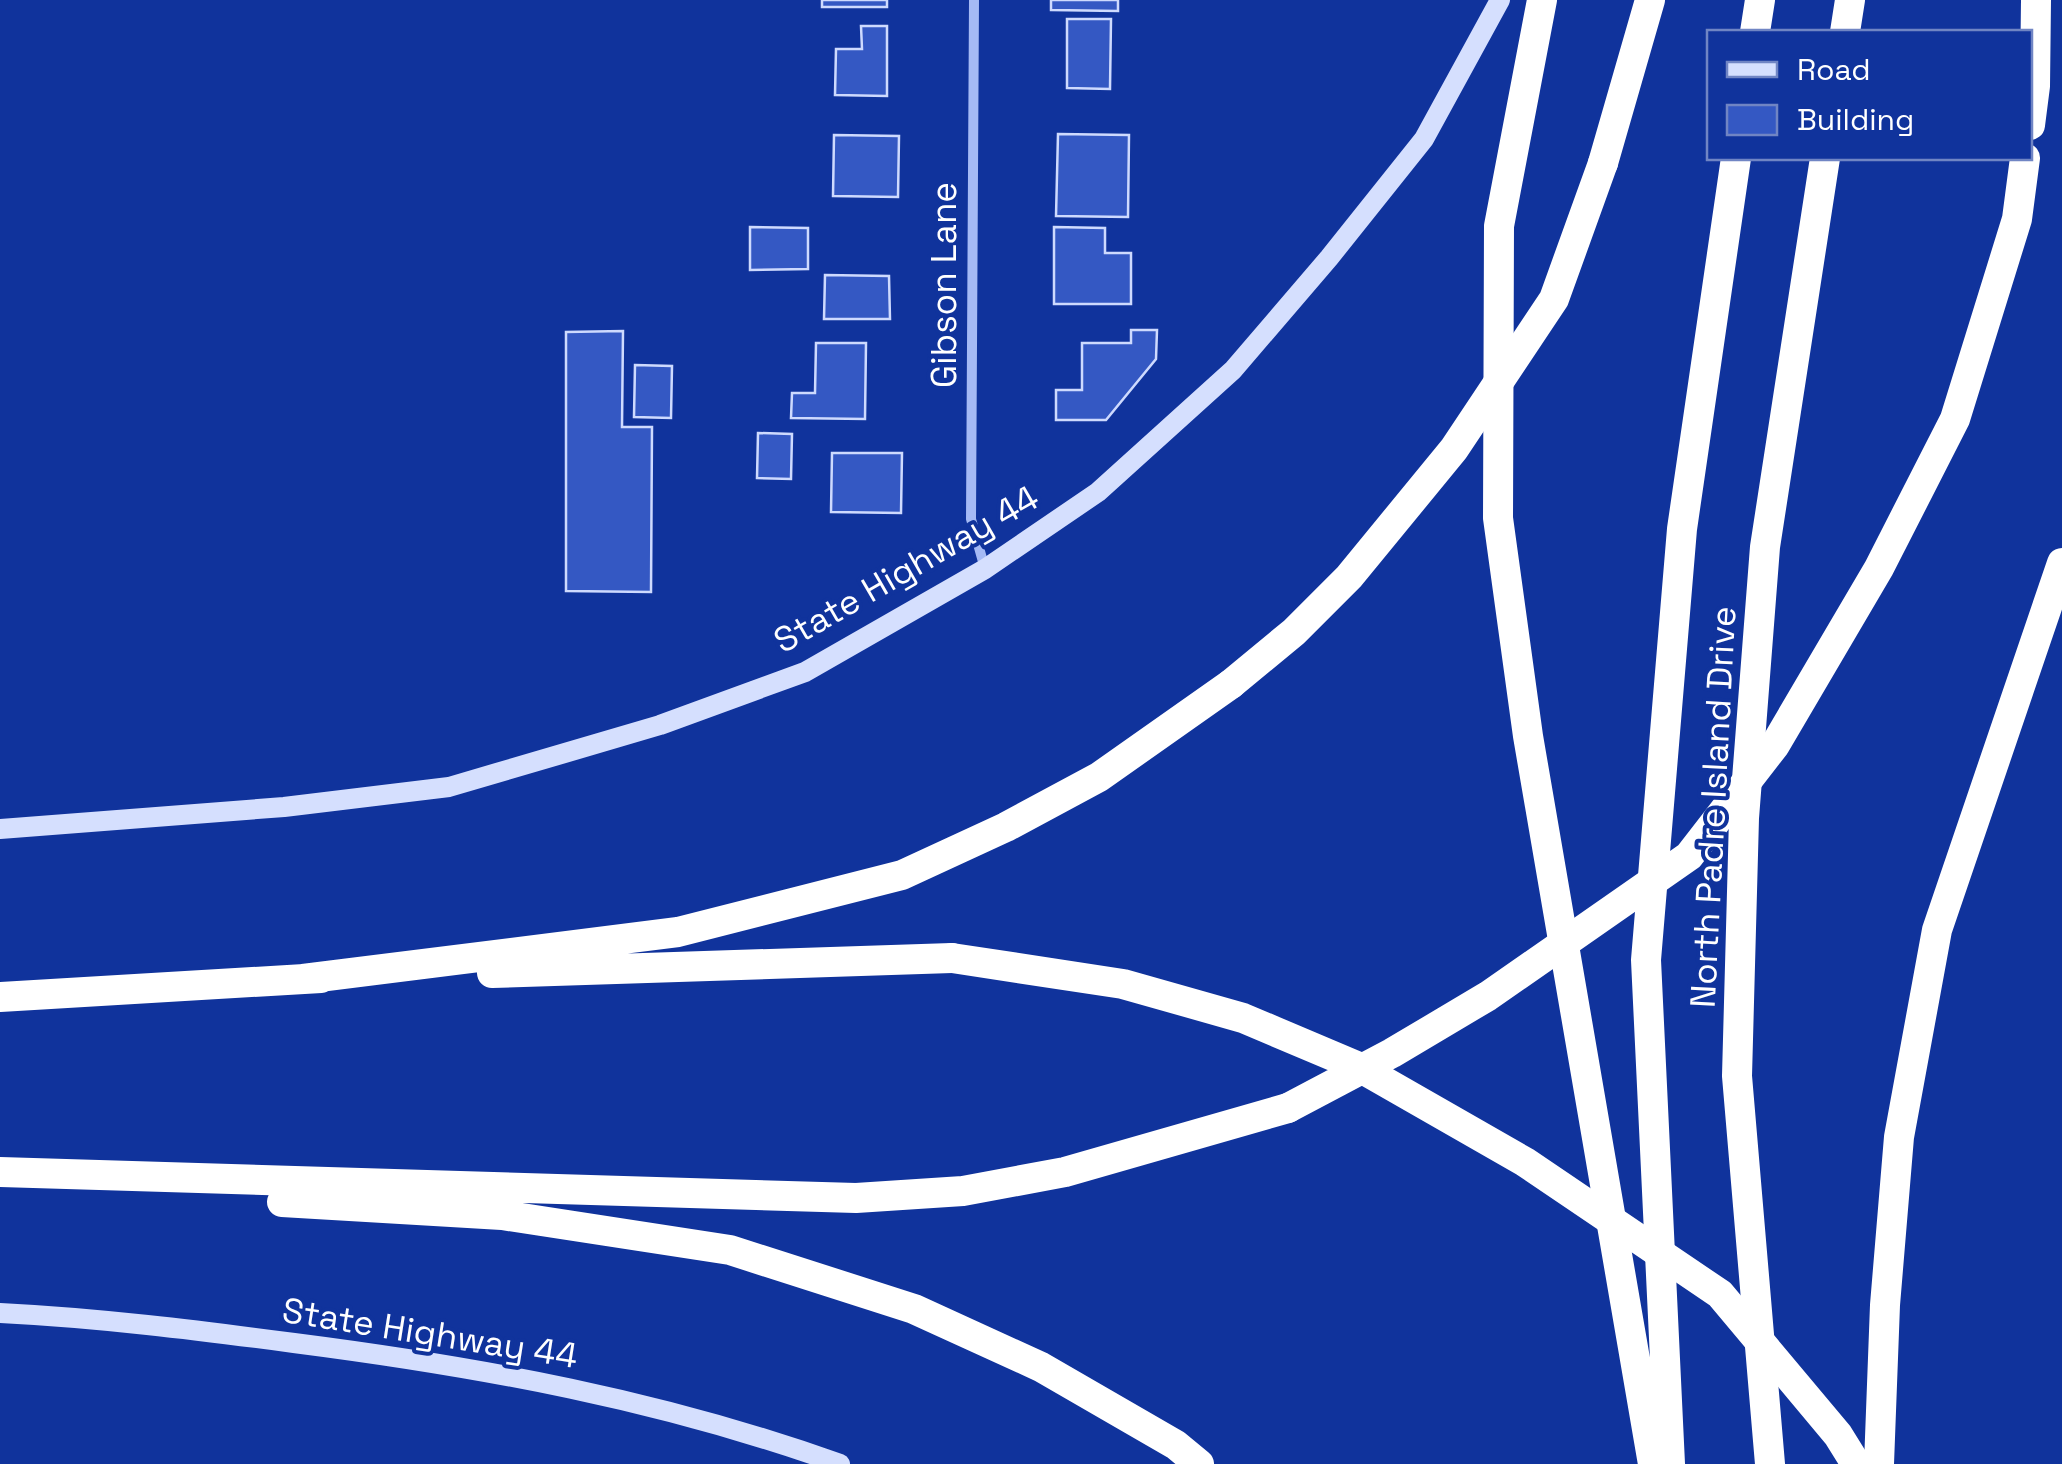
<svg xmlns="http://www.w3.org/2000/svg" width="2062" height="1464" font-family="'Space Grotesk',sans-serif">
  <rect width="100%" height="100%" fill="#10339c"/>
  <path fill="#3458c3" stroke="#cedafe" stroke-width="2.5" d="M822,0H887V7H822Z
    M1051,0H1118V11L1051,10Z
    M1067,19H1111L1110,89L1067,88Z
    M861,26H887V96L835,95L836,49H862Z
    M1058,134L1129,135L1128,217L1056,216Z
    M834,135L899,136L898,197L833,196Z
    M750,227L808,228V269L750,270Z
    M1054,227L1105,228V253H1131V304H1054Z
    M825,275L889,276L890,319H824Z
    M1131,330H1157L1156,359L1106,420H1056V390H1082V343H1131Z
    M623,331L622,427H652L651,592L566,591V332Z
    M816,343H866L865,419L791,418L792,393H815Z
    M635,365L672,366L671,418L634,417Z
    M758,433L792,434L791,479L757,478Z
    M832,453H902L901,513L831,512Z"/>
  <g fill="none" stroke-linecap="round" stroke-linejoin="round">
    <path stroke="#a5baf5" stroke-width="10" d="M974,0L971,519L985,569"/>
    <path stroke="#d5dffe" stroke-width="20" d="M0,829L284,807L449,787L660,725L805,672L985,569L1098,492L1233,370L1329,258L1424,139L1500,0
      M0,1313C99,1318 196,1330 294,1343C481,1367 661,1400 840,1464"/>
    <path stroke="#fff" stroke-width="30" d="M1542,0L1499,226L1498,518L1528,736L1653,1464
      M1755,32L1760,0
      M1845,32L1850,0
      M2030,125L2035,86L2036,0
      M1603,163L1650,0
      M492,973L952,958
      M303,979L678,932L902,875L1006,827L1099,777L1231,684
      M0,997L321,978
      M0,1172L856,1198L963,1191L1065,1172L1288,1108
      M282,1202L502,1215L730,1250L914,1309L1041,1367L1176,1445L1199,1464
      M1670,1464L1646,960L1682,529L1736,158
      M1770,1464L1737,1076L1744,818L1765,547L1825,158
      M1879,1464L1885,1305L1899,1137L1937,930L2062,563"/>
    <path stroke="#fff" stroke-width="30" d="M1231,684L1294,632L1349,577L1454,449L1554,299L1603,163
      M952,958L1123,984L1243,1018L1359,1067L1525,1162L1720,1294L1838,1435L1856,1464
      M1288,1108L1392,1053L1488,996L1689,856L1775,745L1879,568L1955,419L2017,219L2025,158"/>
  </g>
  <g text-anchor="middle" stroke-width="8" stroke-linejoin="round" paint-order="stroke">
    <g font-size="35" fill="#fff" stroke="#10339c">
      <text transform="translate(944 285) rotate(-90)" y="12">Gibson Lane</text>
      <text transform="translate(906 569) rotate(-30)" y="12">State Highway 44</text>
      <text transform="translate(1713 807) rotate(-87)" y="12">North Padre Island Drive</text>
      <text transform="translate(430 1333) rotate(9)" y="12">State Highway 44</text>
    </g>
  </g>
  <rect x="1707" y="30" width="325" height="130" fill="#10339c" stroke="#7085c4" stroke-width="2.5"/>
  <rect x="1727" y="62" width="50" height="15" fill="#d5dffe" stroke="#7085c4" stroke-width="2.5"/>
  <text x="1797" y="80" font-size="30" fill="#ffffff">Road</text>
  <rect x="1727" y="105" width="50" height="30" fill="#3458c3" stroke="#7085c4" stroke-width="2.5"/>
  <text x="1797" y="130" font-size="30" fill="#ffffff">Building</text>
</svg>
